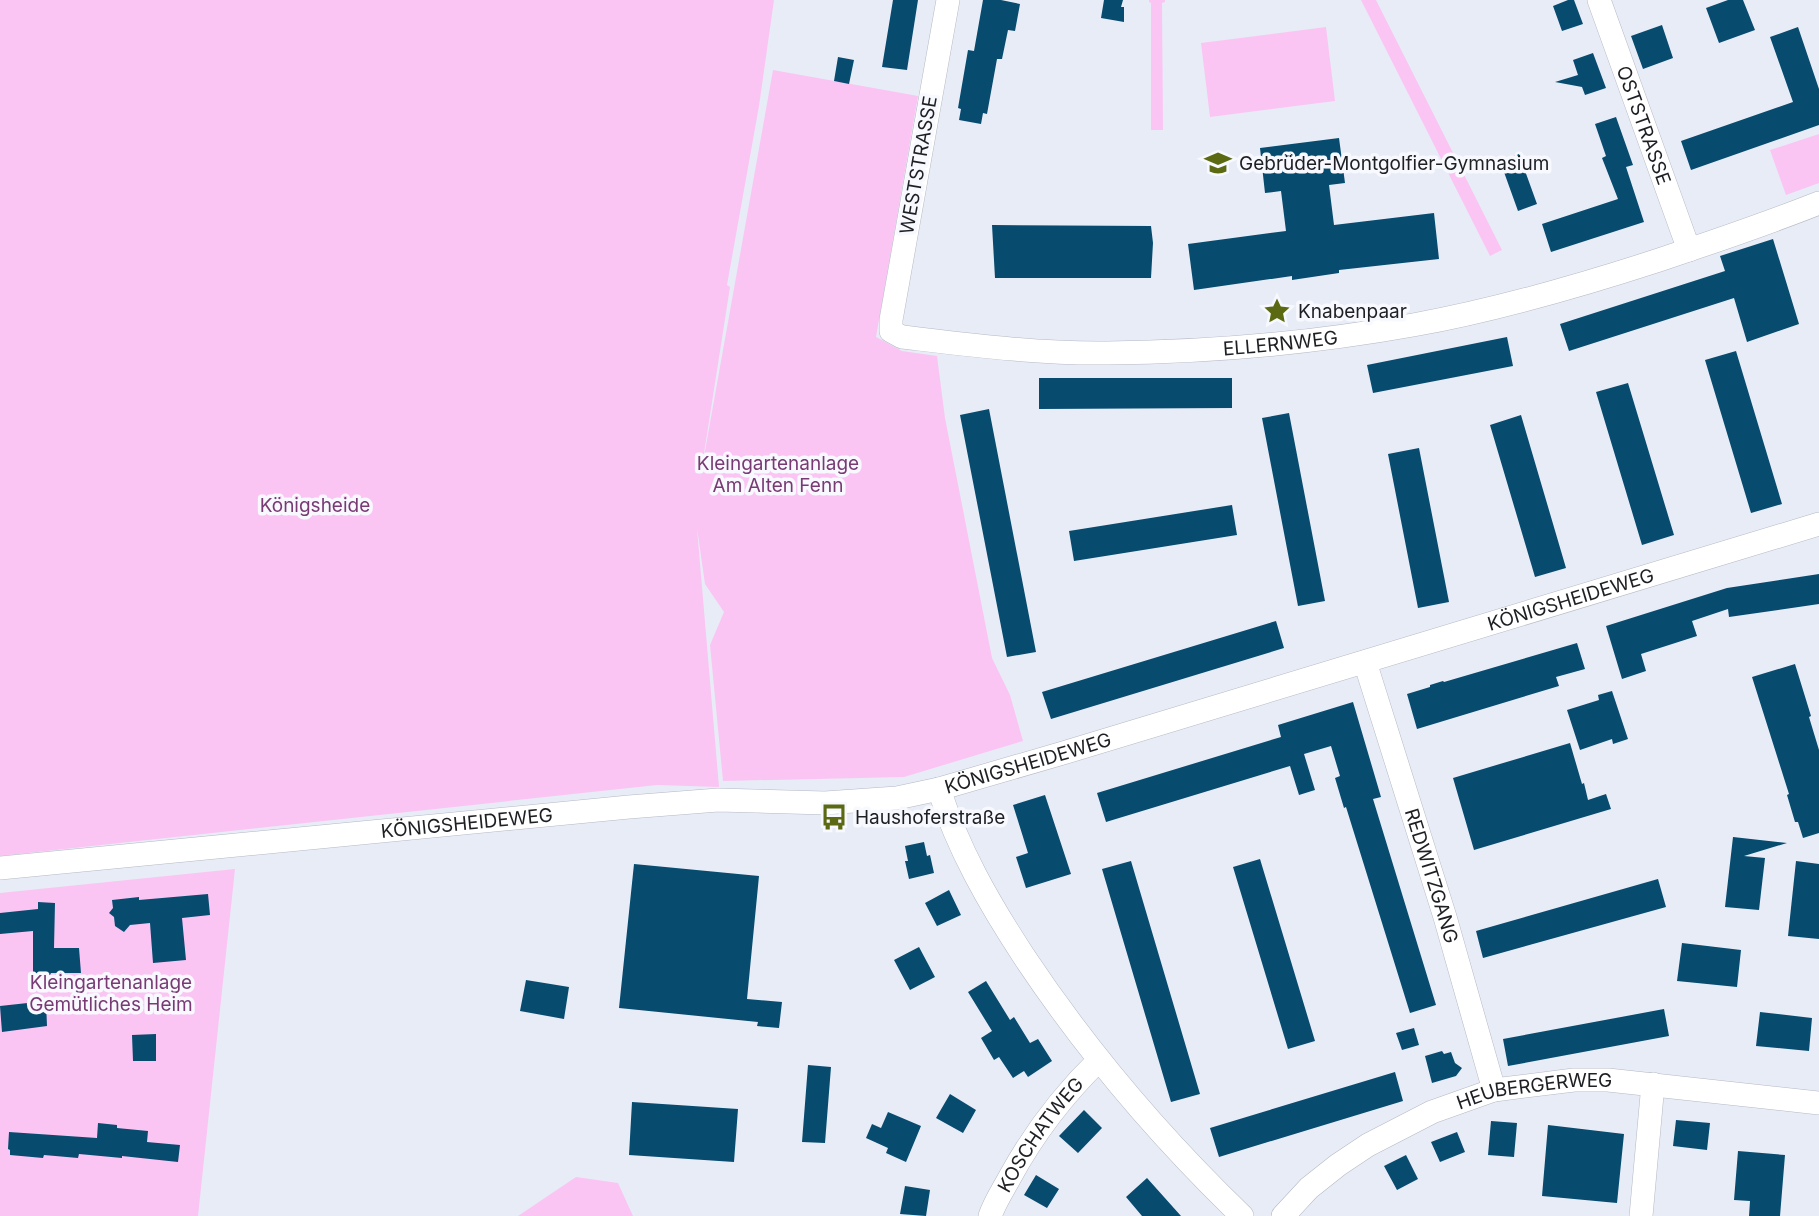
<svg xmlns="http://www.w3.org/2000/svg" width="1819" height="1216" font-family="Inter,sans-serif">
  <rect width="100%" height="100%" fill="#e8ecf7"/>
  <path fill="#fac5f3" d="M0,0H774L759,106L727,285L730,287L700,479L773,70L918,96L876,337L902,351L937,356L945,418L992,658L1010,695L1023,741L904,777L723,781L710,645L724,612L705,584L697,528L719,787L657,785L0,856Z
    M1149,0H1165V2L1162,3L1163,130H1151V3L1149,2Z
    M1361,0H1376L1502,250L1490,256Z
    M1326,27L1335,101L1210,117L1201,43Z
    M1819,134V183L1786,195L1770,150Z
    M235,869L198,1216H0V893Z
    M576,1177L618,1183L633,1216H518Z"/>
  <path fill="#074b6f" d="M893,0H918L907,70L882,67Z
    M983,0H1001L1020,4L1015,31L1008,30L1002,59H997L987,114L983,113L981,124L959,120L961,109L958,108L968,50L974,51Z
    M1104,0H1123L1121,7H1124V22L1101,18Z
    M1568,0H1574L1583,24L1562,31L1553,6Z
    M1728,0H1743L1755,30L1719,43L1706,8Z
    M1662,25L1673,58L1643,69L1631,36Z
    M1798,27L1819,89V125L1691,170L1681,141L1793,102L1770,37Z
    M1593,53L1606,88L1585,95L1582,87L1555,82L1578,75L1573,60Z
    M838,57L854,60L849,84L834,81Z
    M1616,117L1633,165L1626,167L1644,222L1551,252L1542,224L1618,199L1602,158L1606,156L1595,124Z
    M1339,138L1345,183L1329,185L1334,225L1434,213L1439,259L1339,270V273L1292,280V276L1194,290L1188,244L1286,231L1281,191L1265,193L1260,148Z
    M1519,154L1537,204L1518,211L1500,161Z
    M992,225L1151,226L1153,243L1151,278H995Z
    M1773,239L1799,324L1747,342L1734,298L1569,351L1560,324L1725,271L1720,256Z
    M1507,337L1513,366L1373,393L1367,365Z
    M1736,351L1782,504L1751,513L1705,360Z
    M1039,378H1232V408L1039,409Z
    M1628,383L1674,535L1642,545L1596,392Z
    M989,409L1036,652L1007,657L960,415Z
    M1289,413L1325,601L1298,606L1262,418Z
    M1521,415L1566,568L1535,577L1490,425Z
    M1419,448L1449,602L1418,608L1388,454Z
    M1232,505L1237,535L1074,561L1069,531Z
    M1819,574V604L1729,617L1728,609L1692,621L1697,636L1641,654L1646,671L1622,679L1606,626L1727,588Z
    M1276,621L1284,648L1051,719L1042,692Z
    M1577,643L1585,669L1556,677L1559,686L1417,729L1407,694L1430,687V685L1443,681L1444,682Z
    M1795,664L1811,716L1809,717L1819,750V833L1803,838L1798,822H1795L1787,795L1789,794L1752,677Z
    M1612,691L1628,739L1613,744L1612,739L1580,750L1567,710L1599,700L1598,695Z
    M1353,702L1381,797L1373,799L1436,1005L1410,1013L1346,807L1344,808L1335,778L1340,776L1331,746L1304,754L1315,790L1299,795L1290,766L1106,822L1097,793L1281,737L1278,725Z
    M1570,743L1582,784L1584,783L1588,800L1606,794L1611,809L1474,850L1453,778Z
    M1045,795L1071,874L1026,888L1016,857L1028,853L1013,805Z
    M1733,837L1787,843L1744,856L1765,858L1759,910L1725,907Z
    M924,842L927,856L930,855L934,873L909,879L905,861H908L905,846Z
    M1260,859L1315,1041L1288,1049L1233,867Z
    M1131,861L1200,1094L1171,1102L1102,869Z
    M1796,861L1819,864V939L1788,936Z
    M634,864L759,876L747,999L782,1002L779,1028L757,1026L758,1022L619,1008Z
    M1658,879L1666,907L1483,958L1476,931Z
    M949,890L961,915L937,926L925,903Z
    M208,894L210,915L182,918L186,960L153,963L150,923L130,925L124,932L115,926L114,917L109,913L113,908L112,900L139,897V900Z
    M38,902L55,903L54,948H79L81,973H51L50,975L33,977V931L0,934V913L38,909Z
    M1682,943L1741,950L1737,987L1677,981Z
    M919,947L935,977L910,990L894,960Z
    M526,980L569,987L564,1019L520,1011Z
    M986,981L1010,1020L1014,1017L1030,1043L1038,1039L1052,1061L1028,1077L1024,1071L1013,1078L999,1057L994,1060L981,1038L992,1031L968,992Z
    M46,1001L47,1026L2,1032L0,1006Z
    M1664,1009L1669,1036L1508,1066L1503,1039Z
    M1760,1012L1812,1018L1809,1051L1756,1046Z
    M1414,1028L1419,1045L1402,1050L1396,1033Z
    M156,1034V1061H133L132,1035Z
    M1442,1051L1444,1054L1451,1052L1455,1063L1462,1068L1456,1076L1432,1083L1425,1056Z
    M808,1065L831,1067L825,1143L802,1142Z
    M1395,1072L1403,1101L1219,1157L1210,1128Z
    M950,1094L976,1110L963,1133L936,1118Z
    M632,1102L738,1109L734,1162L629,1155Z
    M1084,1110L1102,1128L1078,1153L1059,1136Z
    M888,1112L921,1126L906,1162L886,1153L888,1148L866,1138L872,1124L881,1128Z
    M1676,1120L1710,1123L1707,1150L1673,1146Z
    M1491,1121L1517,1123L1514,1157L1488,1155Z
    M98,1123L117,1125V1128L148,1131L147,1142L180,1145L178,1162L122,1156V1158L79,1154L78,1158L44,1155L43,1158L10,1155V1150L8,1149L9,1132L97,1138Z
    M1548,1125L1624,1134L1617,1203L1542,1196Z
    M1457,1132L1465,1152L1440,1162L1431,1142Z
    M1738,1151L1785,1155L1780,1216H1749L1750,1201L1734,1200Z
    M1406,1155L1418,1179L1397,1190L1384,1166Z
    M1036,1175L1059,1189L1047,1208L1024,1195Z
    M1147,1178L1181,1216H1142L1126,1197Z
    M905,1186L930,1190L926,1216L900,1214Z"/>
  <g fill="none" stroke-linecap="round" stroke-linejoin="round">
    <g stroke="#b5b9c4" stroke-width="24">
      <g id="minor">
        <path id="s1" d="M948,0L891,320V331L902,337C970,345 1039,354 1108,353C1210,352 1313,343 1413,325C1497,310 1579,286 1659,260C1713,242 1766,224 1819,203"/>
        <path id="s2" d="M1599,0L1689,250"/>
        <path id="s3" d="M1365,662L1445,917L1494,1090"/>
        <path d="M939,789C958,849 989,903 1023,955C1086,1050 1160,1137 1242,1216"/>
        <path id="s4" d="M0,868L629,807L718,800L825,803L897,798L939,789L1063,753L1819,524"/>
        <path id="s5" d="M990,1216C995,1202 1003,1190 1010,1177C1034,1133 1063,1095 1099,1060"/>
        <path id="s6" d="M1283,1216L1309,1188L1338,1165L1368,1145L1432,1112L1494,1090L1574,1080H1608L1819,1103"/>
        <path d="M1641,1216L1653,1084"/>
      </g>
    </g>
    <use href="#minor" stroke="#fff" stroke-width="23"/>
  </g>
  <defs>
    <g id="school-bare" transform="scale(2.1)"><path d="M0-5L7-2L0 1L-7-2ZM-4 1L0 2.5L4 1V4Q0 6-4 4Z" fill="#5a6912" stroke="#f7f9fe" stroke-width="2.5" paint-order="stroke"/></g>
    <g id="sight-bare" transform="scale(2.1)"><path d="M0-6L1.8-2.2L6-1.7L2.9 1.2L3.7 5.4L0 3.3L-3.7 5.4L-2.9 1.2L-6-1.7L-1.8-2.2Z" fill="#5a6912" stroke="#f7f9fe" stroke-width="2.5" paint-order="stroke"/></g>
    <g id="bus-bare" transform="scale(2.1)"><path d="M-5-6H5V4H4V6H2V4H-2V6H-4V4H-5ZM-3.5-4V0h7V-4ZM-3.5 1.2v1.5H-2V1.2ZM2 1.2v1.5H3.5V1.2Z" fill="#5a6912" stroke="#f7f9fe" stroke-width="2.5" paint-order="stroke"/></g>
  </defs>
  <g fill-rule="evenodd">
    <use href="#school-bare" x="1218" y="163"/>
    <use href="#sight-bare" x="1277" y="311"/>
    <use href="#bus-bare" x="834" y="817"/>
  </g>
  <g text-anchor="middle" stroke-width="7" stroke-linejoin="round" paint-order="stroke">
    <g font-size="19" fill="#1d1f23" stroke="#f7f9fe">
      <text dy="7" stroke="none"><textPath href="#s2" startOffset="133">OSTSTRASSE</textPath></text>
      <text transform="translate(918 165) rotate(-80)" y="7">WESTSTRASSE</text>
      <text dy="7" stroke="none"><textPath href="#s1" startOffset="728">ELLERNWEG</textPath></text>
      <text dy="7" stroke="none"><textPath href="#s4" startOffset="1603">KÖNIGSHEIDEWEG</textPath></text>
      <text dy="7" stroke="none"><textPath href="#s4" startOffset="1036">KÖNIGSHEIDEWEG</textPath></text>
      <text dy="7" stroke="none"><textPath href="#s4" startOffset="469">KÖNIGSHEIDEWEG</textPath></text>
      <text dy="7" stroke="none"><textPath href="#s3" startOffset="224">REDWITZGANG</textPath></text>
      <text dy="7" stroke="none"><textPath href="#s6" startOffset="289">HEUBERGERWEG</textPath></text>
      <text dy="7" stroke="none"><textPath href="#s5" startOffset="96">KOSCHATWEG</textPath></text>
    </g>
    <g font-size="19" fill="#1d1f23" stroke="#f7f9fe" text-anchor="start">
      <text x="1239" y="170">Gebrüder-Montgolfier-Gymnasium</text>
      <text x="1298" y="318">Knabenpaar</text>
      <text x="855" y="824">Haushoferstraße</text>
    </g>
    <g font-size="19" fill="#793a74" stroke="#f7f9fe">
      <text x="778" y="470">Kleingartenanlage<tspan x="778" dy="22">Am Alten Fenn</tspan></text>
      <text x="315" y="512">Königsheide</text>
      <text x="111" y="989">Kleingartenanlage<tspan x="111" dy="22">Gemütliches Heim</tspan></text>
    </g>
  </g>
</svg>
